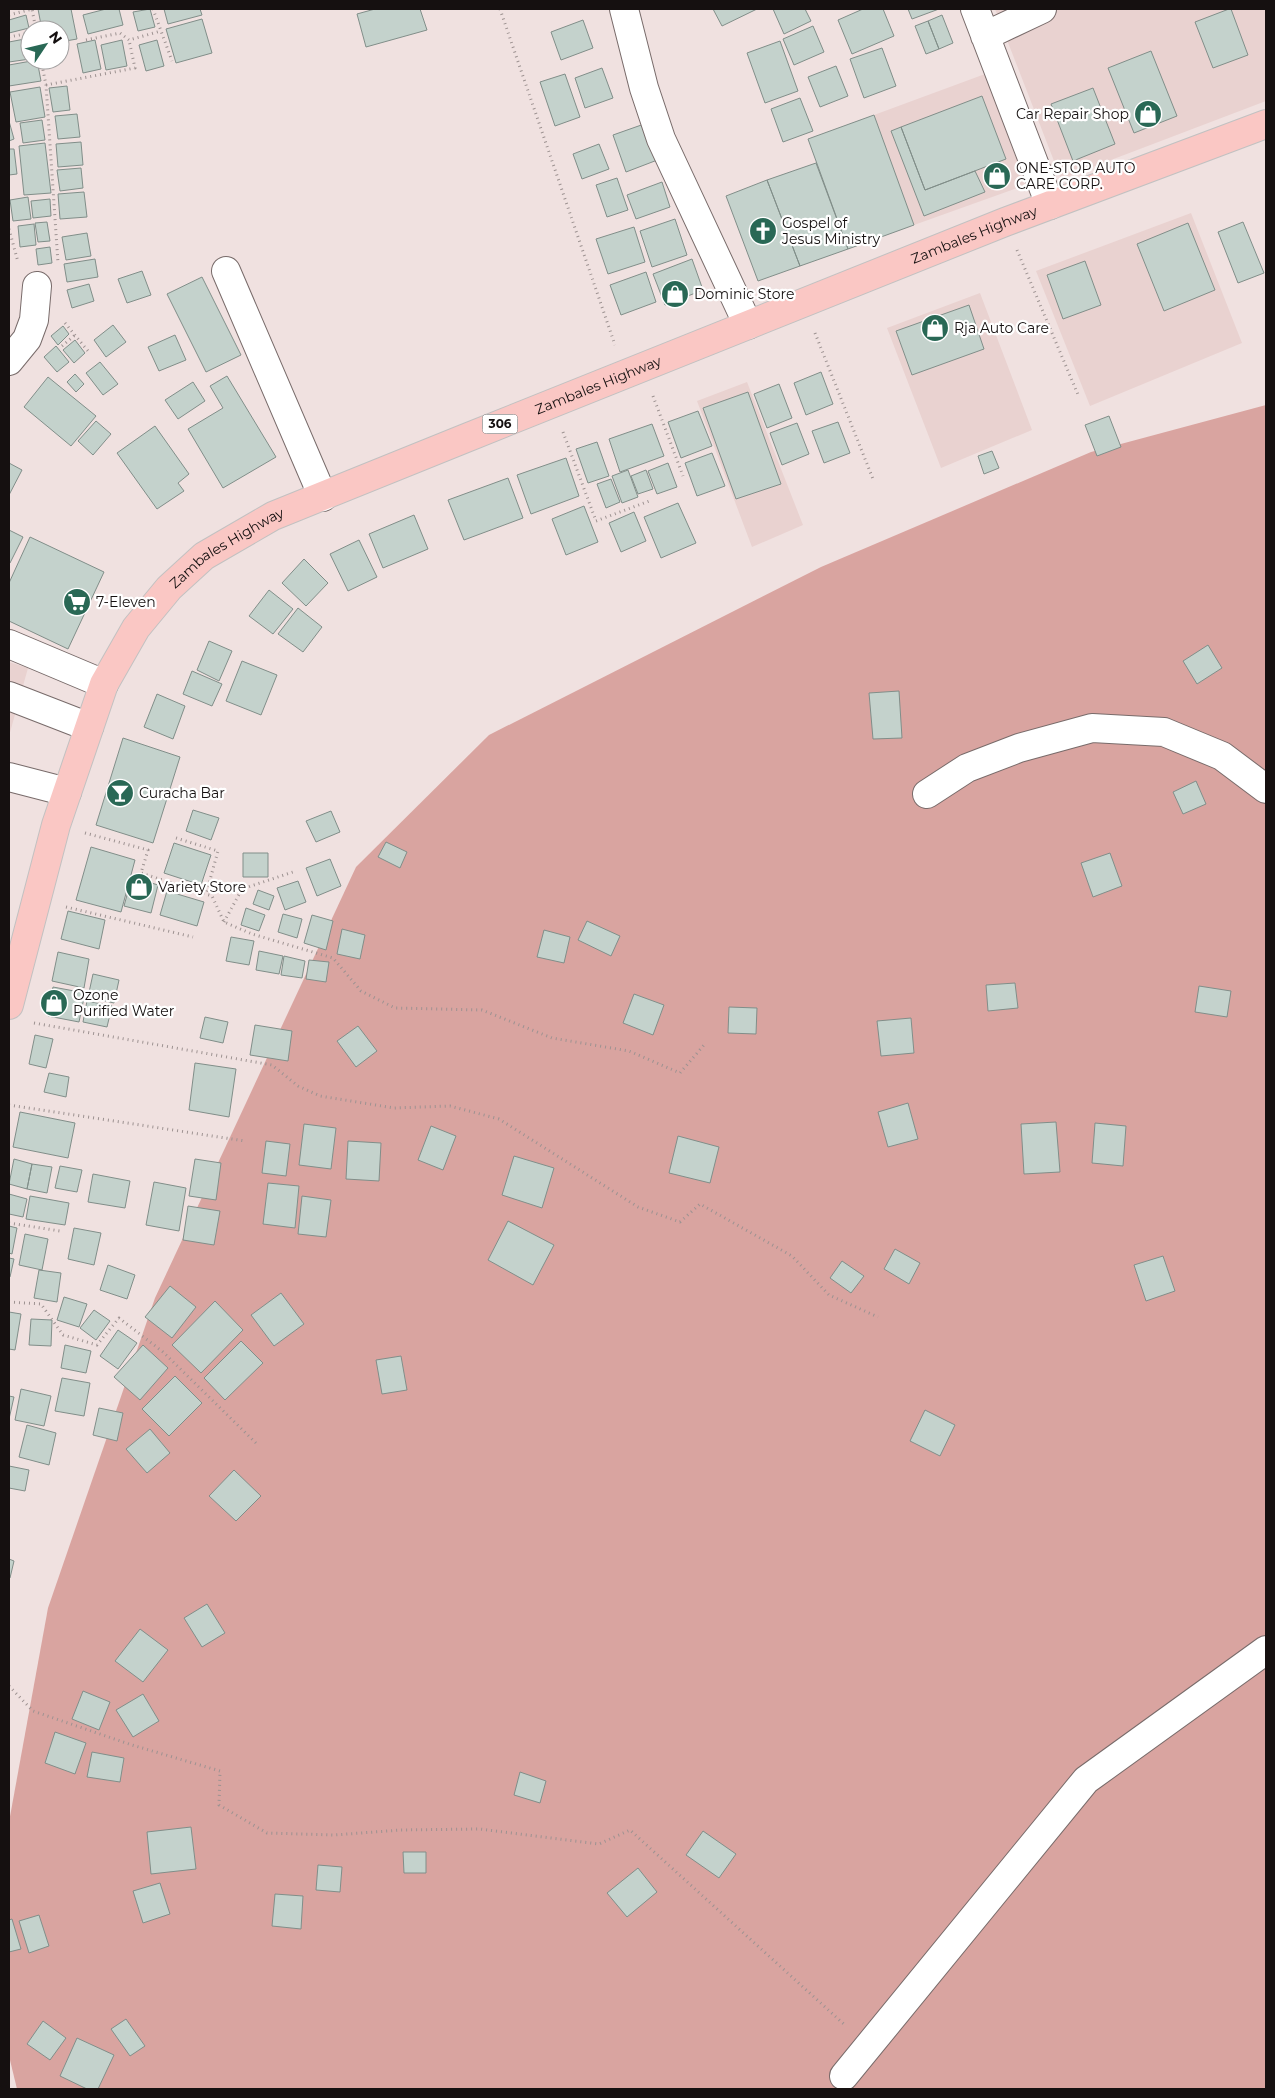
<svg xmlns="http://www.w3.org/2000/svg" width="1275" height="2098" font-family="Montserrat,sans-serif">
  <rect width="100%" height="100%" fill="#f0e1e0"/>
  <path fill="#e9d2d0" d="M995,9H1265L1266,101L1061,179Z
    M985,74L1026,185L914,225L874,115Z
    M1191,213L1242,343L1090,406L1036,271Z
    M980,293L1032,430L941,468L887,328Z
    M747,382L803,525L752,547L697,401Z
    M9,662L28,668L9,736Z"/>
  <path fill="#d9a4a0" d="M1266,405V2089H17L9,2056V1822L48,1608L155,1298L356,867L489,735L821,567L1091,452Z"/>
  <path fill="#c4d2cc" stroke="#818e89" d="M38,9H71L77,39L60,42V30H42Z
    M106,9H119L123,25L88,34L83,15Z
    M150,9L155,27L138,31L133,12Z
    M164,9H200L202,15L168,24Z
    M375,9H420L427,30L366,47L357,14Z
    M713,9H757L722,26Z
    M773,9H805L811,21L784,34Z
    M863,9H883L894,36L852,54L838,20Z
    M908,9H939L912,19Z
    M1229,9H1231L1248,55L1213,68L1195,22Z
    M26,15L29,28L9,33V20Z
    M942,15L953,43L939,49L928,21Z
    M202,19L212,53L176,63L166,29Z
    M583,20L593,48L561,60L551,32Z
    M928,21L939,49L926,54L915,26Z
    M813,26L824,52L794,65L783,39Z
    M30,38V59L9,62V42Z
    M95,40L101,69L83,73L77,44Z
    M122,40L127,66L106,70L101,45Z
    M157,40L164,66L146,71L139,45Z
    M780,41L798,91L765,103L747,53Z
    M882,48L896,86L864,98L850,59Z
    M1151,51L1177,116L1134,133L1108,68Z
    M37,60L41,81L9,86V65Z
    M836,66L848,96L820,107L808,77Z
    M602,68L613,98L585,108L575,78Z
    M565,74L580,117L555,126L540,82Z
    M67,86L70,110L53,112L49,88Z
    M40,87L45,117L16,122L10,92Z
    M1093,88L1115,144L1073,161L1051,104Z
    M982,96L1006,159L925,190L901,127Z
    M800,98L813,131L783,142L771,109Z
    M77,114L80,137L58,139L55,116Z
    M874,115L914,225L848,249L808,139Z
    M42,120L45,140L23,143L20,123Z
    M9,121L14,139L9,141Z
    M647,123L660,159L626,172L613,135Z
    M901,127L925,190L975,171L985,192L924,216L891,131Z
    M81,142L83,165L58,167L56,144Z
    M45,143L51,193L24,195L19,146Z
    M599,144L609,169L582,179L573,154Z
    M9,149H14L17,174L9,175Z
    M816,163L848,249L800,266L767,180Z
    M81,168L83,188L60,191L57,170Z
    M617,178L628,210L607,217L596,185Z
    M767,180L800,266L758,281L726,196Z
    M662,182L670,207L636,219L627,195Z
    M84,192L87,217L60,219L58,194Z
    M28,197L31,219L13,221L10,200Z
    M50,199L51,216L33,218L31,201Z
    M675,219L687,255L652,267L640,231Z
    M47,222L50,241L38,242L35,223Z
    M1243,222L1264,273L1238,283L1218,232Z
    M1188,223L1215,290L1164,311L1137,244Z
    M34,224L36,245L20,247L18,226Z
    M634,227L645,262L608,274L596,239Z
    M87,233L91,256L66,260L62,237Z
    M50,247L52,263L38,265L36,249Z
    M95,259L98,277L67,282L64,264Z
    M692,259L703,290L665,305L653,274Z
    M1085,261L1101,305L1063,319L1047,275Z
    M142,271L151,295L127,303L118,279Z
    M646,272L656,302L621,315L610,285Z
    M202,277L241,355L206,372L167,294Z
    M89,284L94,301L72,308L67,290Z
    M969,305L984,349L912,375L896,331Z
    M113,325L126,342L106,357L94,340Z
    M63,326L69,334L58,345L51,336Z
    M175,335L186,360L159,371L148,347Z
    M75,340L85,353L74,363L63,350Z
    M56,346L69,362L57,372L44,357Z
    M100,362L118,384L103,395L86,373Z
    M821,372L833,404L806,415L794,383Z
    M75,374L84,384L76,392L67,382Z
    M227,376L276,457L223,488L188,429L223,408L210,386Z
    M48,377L96,416L71,446L24,407Z
    M193,382L205,401L178,419L165,400Z
    M779,384L792,418L767,428L754,394Z
    M748,392L781,484L736,499L703,408Z
    M698,411L712,446L681,458L668,422Z
    M1109,416L1121,447L1097,456L1085,425Z
    M96,421L111,434L93,455L78,441Z
    M838,422L850,453L824,463L812,431Z
    M797,423L809,454L782,465L770,433Z
    M652,424L664,456L620,472L609,439Z
    M155,426L189,474L178,483L184,491L157,509L117,453Z
    M597,442L609,476L588,483L576,449Z
    M992,451L999,468L984,474L978,456Z
    M712,453L725,486L697,496L685,463Z
    M566,458L579,496L531,514L517,475Z
    M9,463L22,470L9,495Z
    M668,463L677,487L657,494L648,471Z
    M628,470L638,497L622,503L612,476Z
    M646,470L653,489L638,494L631,476Z
    M508,478L523,518L464,540L448,500Z
    M611,479L620,502L606,508L597,484Z
    M678,503L696,543L661,558L644,517Z
    M584,506L598,542L566,555L552,519Z
    M634,512L646,541L621,552L609,523Z
    M414,515L428,549L383,568L369,534Z
    M9,530L23,537L10,563H9Z
    M30,537L104,572L68,649L9,621V583Z
    M359,540L377,577L348,591L330,554Z
    M304,559L328,583L306,606L282,583Z
    M269,590L293,609L273,634L249,616Z
    M298,608L322,627L303,652L278,634Z
    M209,641L232,651L219,681L197,670Z
    M1208,645L1222,668L1197,684L1183,661Z
    M242,661L277,675L261,715L226,701Z
    M192,671L222,684L212,706L183,694Z
    M899,691L902,738L873,739L869,693Z
    M157,694L185,706L173,739L144,727Z
    M123,738L180,757L153,843L96,825Z
    M1196,781L1206,804L1183,814L1173,792Z
    M193,810L219,818L211,840L186,831Z
    M331,811L340,832L316,842L306,821Z
    M386,842L407,852L400,868L378,857Z
    M174,843L211,855L201,885L164,873Z
    M91,847L135,860L121,912L76,900Z
    M243,853H268V877H243Z
    M1110,853L1122,886L1093,897L1081,863Z
    M330,859L341,886L317,896L306,868Z
    M132,877L158,885L151,913L124,906Z
    M298,881L306,902L285,910L277,888Z
    M258,890L274,896L269,910L253,904Z
    M167,891L204,902L197,926L160,915Z
    M246,908L265,915L259,931L241,925Z
    M68,911L105,920L99,949L61,939Z
    M283,914L302,919L297,938L278,932Z
    M312,915L333,921L326,950L304,943Z
    M587,921L620,936L611,956L578,940Z
    M342,929L365,935L360,959L337,954Z
    M544,930L570,937L564,963L537,957Z
    M231,937L254,941L249,965L226,961Z
    M259,951L283,956L279,974L256,970Z
    M58,952L89,959L84,988L52,981Z
    M284,956L305,961L302,978L281,975Z
    M309,960L329,962L326,982L306,979Z
    M93,974L119,980L114,1003L88,997Z
    M1015,983L1018,1008L988,1011L986,985Z
    M1199,986L1231,991L1227,1017L1195,1012Z
    M53,987L85,993L79,1022L48,1016Z
    M634,994L664,1005L653,1035L623,1023Z
    M87,1001L112,1006L107,1027L83,1022Z
    M729,1007L757,1008L756,1034L728,1033Z
    M205,1017L228,1022L223,1043L200,1038Z
    M911,1018L914,1053L881,1056L877,1021Z
    M255,1025L292,1031L288,1061L250,1055Z
    M358,1026L377,1051L356,1067L337,1041Z
    M35,1035L53,1039L46,1068L29,1064Z
    M195,1063L236,1069L229,1117L189,1110Z
    M49,1073L69,1077L66,1097L44,1092Z
    M908,1103L918,1139L888,1147L878,1112Z
    M20,1112L75,1123L68,1158L13,1147Z
    M1056,1122L1060,1172L1024,1174L1021,1124Z
    M1095,1123L1126,1126L1123,1166L1092,1163Z
    M304,1124L336,1128L331,1169L299,1165Z
    M431,1126L456,1136L443,1170L418,1160Z
    M678,1136L719,1147L710,1183L669,1173Z
    M266,1141L290,1144L286,1176L262,1173Z
    M348,1141L381,1143L379,1181L346,1179Z
    M514,1156L554,1168L542,1208L502,1195Z
    M14,1159L32,1164L27,1189L9,1184Z
    M195,1159L221,1163L216,1200L189,1196Z
    M32,1164L52,1167L47,1193L27,1189Z
    M60,1166L82,1170L77,1192L55,1188Z
    M93,1174L130,1181L125,1208L88,1202Z
    M154,1182L186,1188L179,1231L146,1225Z
    M268,1183L299,1186L295,1228L263,1224Z
    M9,1194L27,1199L23,1217L9,1214Z
    M30,1196L69,1203L65,1225L26,1219Z
    M302,1196L331,1200L326,1237L298,1234Z
    M188,1206L220,1211L214,1245L183,1240Z
    M508,1221L554,1245L533,1285L488,1260Z
    M9,1226L17,1228L12,1254L9,1253Z
    M74,1228L101,1233L94,1265L68,1259Z
    M25,1234L48,1239L42,1270L19,1265Z
    M895,1249L920,1263L909,1284L884,1269Z
    M1163,1256L1175,1291L1146,1301L1134,1265Z
    M9,1258L14,1259L10,1277H9Z
    M842,1261L864,1276L851,1293L830,1278Z
    M108,1265L135,1275L127,1299L100,1290Z
    M39,1270L61,1273L57,1302L34,1298Z
    M170,1286L196,1307L172,1338L145,1317Z
    M281,1293L304,1324L274,1346L251,1315Z
    M64,1297L87,1304L79,1327L57,1320Z
    M215,1301L243,1330L201,1373L172,1345Z
    M94,1310L110,1321L96,1340L80,1328Z
    M9,1312L21,1314L15,1350L9,1349Z
    M31,1319L52,1320L51,1346L29,1345Z
    M118,1330L137,1343L118,1369L100,1356Z
    M241,1341L263,1363L225,1400L204,1378Z
    M65,1345L91,1351L86,1373L61,1368Z
    M143,1345L168,1368L140,1400L114,1377Z
    M401,1356L407,1390L382,1394L376,1360Z
    M175,1376L202,1403L169,1436L142,1409Z
    M62,1378L90,1383L84,1416L55,1411Z
    M21,1389L51,1396L44,1426L15,1420Z
    M9,1396L14,1397L9,1419Z
    M99,1408L123,1413L117,1441L93,1435Z
    M925,1410L955,1425L940,1456L910,1441Z
    M27,1425L56,1433L49,1465L19,1457Z
    M150,1429L170,1453L147,1473L126,1449Z
    M9,1466L29,1470L25,1491L9,1488Z
    M234,1470L261,1496L236,1521L209,1496Z
    M9,1559L14,1561L10,1578H9Z
    M207,1604L225,1633L202,1647L184,1618Z
    M140,1629L168,1650L143,1682L115,1661Z
    M83,1691L110,1702L99,1730L72,1719Z
    M143,1694L159,1721L133,1737L116,1710Z
    M55,1732L86,1743L75,1774L45,1763Z
    M92,1752L124,1758L120,1782L87,1777Z
    M520,1772L546,1781L540,1803L514,1795Z
    M191,1827L196,1869L151,1874L147,1832Z
    M703,1831L736,1854L719,1878L686,1855Z
    M403,1852H426V1873H404Z
    M318,1865L342,1867L340,1892L316,1890Z
    M638,1868L657,1892L627,1917L607,1893Z
    M160,1883L170,1914L143,1923L133,1891Z
    M275,1894L303,1896L301,1929L272,1926Z
    M39,1915L49,1946L29,1953L19,1921Z
    M12,1919L21,1949L9,1952V1920Z
    M126,2019L145,2046L130,2056L111,2029Z
    M43,2021L66,2038L50,2060L27,2044Z
    M77,2038L114,2055L98,2089H87L60,2076Z"/>
  <g fill="none" stroke-linecap="round" stroke-linejoin="round">
    <g stroke="#786b6a" stroke-width="30">
      <path id="minor" d="M624,9L644,88L661,139L748,325
        M975,9L1050,205
        M985,36L1042,9
        M226,271L323,497
        M9,361L27,339L34,320L37,286
        M9,644L104,684
        M9,696L89,727
        M9,777L67,792
        M927,794L967,768L1019,748L1092,728L1164,732L1222,756L1266,789
        M844,2076L1086,1780L1266,1650"/>
    </g>
    <g stroke="#c2c1c1" stroke-width="30">
      <g id="major">
        <path id="s1" d="M9,1005L56,825L104,684L136,628L169,588L204,556L273,516L466,438L1005,222L1266,124"/>
      </g>
    </g>
    <path stroke="#9d9291" stroke-width="3" stroke-dasharray="1 4" stroke-linecap="butt" d="M153,9L172,61
      M500,9L615,345
      M9,15L32,9L36,30
      M9,37L30,33
      M86,40L120,33L129,40L161,31
      M41,60L46,85L58,263
      M46,85L135,68L129,40
      M9,229L18,262
      M1017,250L1079,397
      M65,323L88,351
      M815,333L873,479
      M62,346L75,335
      M653,396L683,476
      M563,432L596,521L652,500
      M85,833L148,850L141,873L212,896L224,922L252,934L333,958L361,991L395,1008L482,1010L552,1038L629,1051L680,1073L704,1045
      M176,838L218,851L206,894
      M66,907L193,937
      M224,922L242,889L293,872
      M34,1023L272,1065L298,1086L320,1096L394,1108L450,1106L499,1119L638,1207L680,1222L700,1204L792,1256L829,1295L878,1317
      M9,1105L245,1141
      M9,1223L60,1231
      M9,1302L41,1304L63,1335L97,1345L119,1318L163,1352L258,1445
      M9,1686L33,1711L132,1745L220,1771L219,1805L267,1833L334,1835L401,1830L480,1829L599,1844L630,1830L846,2026"/>
    <use href="#minor" stroke="#fff" stroke-width="28"/>
    <use href="#major" stroke="#fac7c4" stroke-width="28"/>
  </g>
  <defs>
    <g id="shop-disc" transform="scale(1.4375)"><circle r="9.5" fill="#296855" stroke="#fff"/><path d="M-5-2.5h2.3a2.7 3.5 0 0 1 5.4 0H5L5.5 6h-11ZM-1.5-2.5h3a1.5 2.3 0 0 0-3 0Z" fill="#fff"/></g>
    <g id="church-disc" transform="scale(1.4375)"><circle r="9.5" fill="#296855" stroke="#fff"/><path d="M-1.2-6h2.4v3.5h3.3v2.4h-3.3V6h-2.4V-.1h-3.3v-2.4h3.3Z" fill="#fff"/></g>
    <g id="supermarket-disc" transform="scale(1.4375)"><circle r="9.5" fill="#296855" stroke="#fff"/><path d="M-6-5.5h2.5l.6 2H6L4.5 2H-2.5L-4.4-4H-6ZM-1.5 3.2a1.3 1.3 0 1 0 .1 0ZM3 3.2a1.3 1.3 0 1 0 .1 0Z" fill="#fff"/></g>
    <g id="bar-disc" transform="scale(1.4375)"><circle r="9.5" fill="#296855" stroke="#fff"/><path d="M-6-5H6L.8 .8V4.5H3.5V6h-7V4.5H-.8V.8Z" fill="#fff"/></g>
  </defs>
  <g fill-rule="evenodd">
    <use href="#shop-disc" x="1148" y="114"/>
    <use href="#shop-disc" x="997" y="176"/>
    <use href="#church-disc" x="763" y="231"/>
    <use href="#shop-disc" x="675" y="294"/>
    <use href="#shop-disc" x="935" y="328"/>
    <use href="#supermarket-disc" x="77" y="602"/>
    <use href="#bar-disc" x="120" y="793"/>
    <use href="#shop-disc" x="139" y="887"/>
    <use href="#shop-disc" x="54" y="1003"/>
  </g>
  <g text-anchor="middle" stroke-width="4.5" stroke-linejoin="round" paint-order="stroke">
    <rect fill="#fff" stroke="#5b5858" stroke-width="1" x="482.5" y="414.5" width="35" height="19" rx="4"/>
    <g font-size="12" font-weight="bold" fill="#151010">
      <text x="500" y="428">306</text>
    </g>
    <g font-size="14" fill="#151010" stroke="#fff" text-anchor="start">
      <text x="1129" y="119" text-anchor="end">Car Repair Shop</text>
      <text x="1016" y="173">ONE-STOP AUTO<tspan x="1016" dy="16">CARE CORP.</tspan></text>
      <text x="782" y="228">Gospel of<tspan x="782" dy="16">Jesus Ministry</tspan></text>
      <text x="694" y="299">Dominic Store</text>
      <text x="954" y="333">Rja Auto Care</text>
      <text x="96" y="607">7-Eleven</text>
      <text x="139" y="798">Curacha Bar</text>
      <text x="158" y="892">Variety Store</text>
      <text x="73" y="1000">Ozone<tspan x="73" dy="16">Purified Water</tspan></text>
    </g>
    <g font-size="14" fill="#151010" stroke="#fff">
      <text dy="5" stroke="none"><textPath href="#s1" startOffset="1334">Zambales Highway</textPath></text>
      <text dy="5" stroke="none"><textPath href="#s1" startOffset="929">Zambales Highway</textPath></text>
      <text dy="5" stroke="none"><textPath href="#s1" startOffset="522">Zambales Highway</textPath></text>
    </g>
  </g>
  <rect width="1275" height="2098" fill="none" stroke="#151010" stroke-width="20"/>
  <g transform="translate(45 45) rotate(55)"><circle r="24" fill="#ffffff" stroke="#a19f9f"/>
  <path d="M0-4L9 19L0 12L-9 19Z" fill="#296855"/>
  <text y="-8" font-size="14" font-weight="bold" text-anchor="middle" fill="#151010">N</text>
  </g>
</svg>
